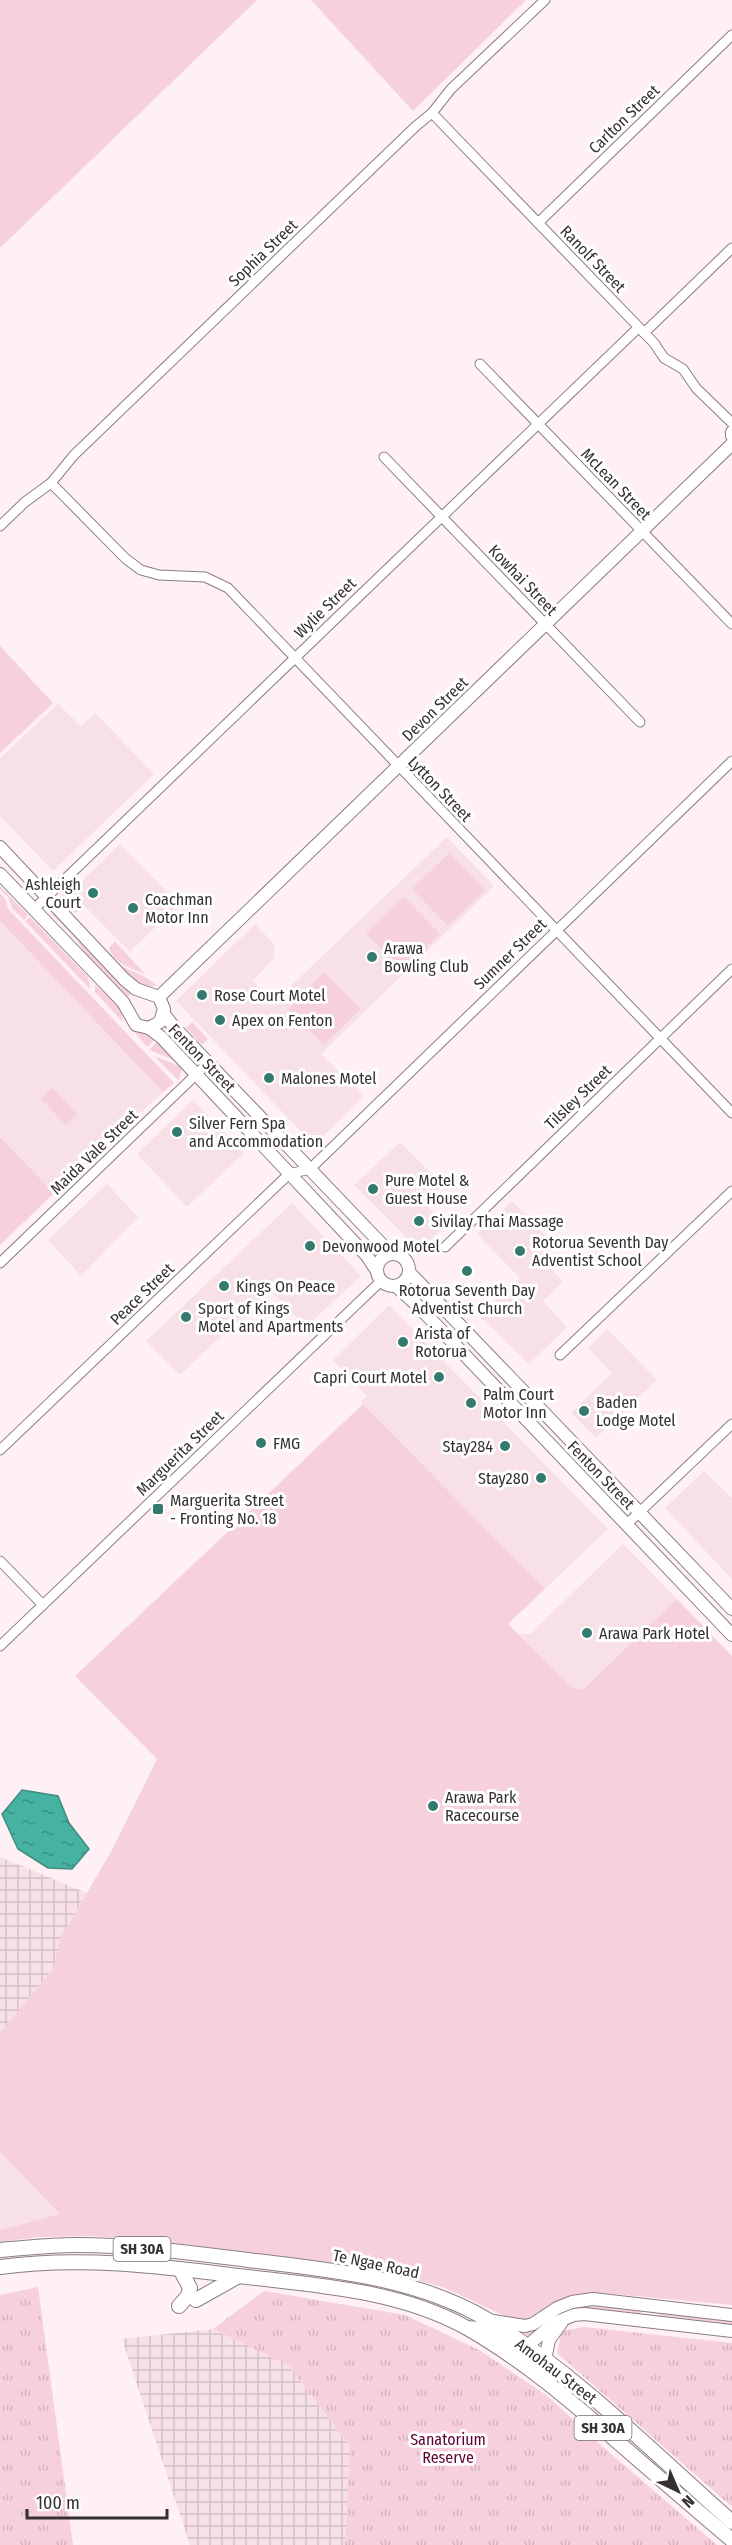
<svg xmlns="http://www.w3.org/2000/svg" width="732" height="2545" viewBox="0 0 732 2545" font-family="'Fira Sans Condensed',sans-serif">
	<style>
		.built { fill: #f7e1e7 }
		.industrial { fill: url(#industrial-grid) }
		.grass { fill: #f7d0dd }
		.park { fill: url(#park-tufts) }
		.water { fill: url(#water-ripples); stroke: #418b80; stroke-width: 1.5 }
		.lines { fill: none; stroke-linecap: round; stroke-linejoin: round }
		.street-casing { stroke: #8a7e81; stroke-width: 11 }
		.secondary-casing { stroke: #8a7e81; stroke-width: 14 }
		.primary-casing { stroke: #8a7e81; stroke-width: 16 }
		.street { stroke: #fff; stroke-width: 9 }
		.secondary { stroke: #fff; stroke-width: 12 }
		.primary { stroke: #fff; stroke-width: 14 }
		.poi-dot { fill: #357a6e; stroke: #fff; stroke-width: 2 }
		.labels { text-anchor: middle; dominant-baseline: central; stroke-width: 6; stroke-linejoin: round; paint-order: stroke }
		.shield { fill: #fff; stroke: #726e70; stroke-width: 1.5 }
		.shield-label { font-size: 15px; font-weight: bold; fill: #353032 }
		.street-label { font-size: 16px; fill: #353032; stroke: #fff }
		.poi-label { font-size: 16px; fill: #353032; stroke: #fff; text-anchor: start }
		.park-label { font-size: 16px; fill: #5f0333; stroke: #fff }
	</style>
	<defs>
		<pattern id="industrial-grid" width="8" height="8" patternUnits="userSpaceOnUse" patternTransform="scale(1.5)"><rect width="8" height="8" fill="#f7e1e7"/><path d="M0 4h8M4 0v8" fill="none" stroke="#d4c1c7"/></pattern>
		<pattern id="park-tufts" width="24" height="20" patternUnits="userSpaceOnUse" patternTransform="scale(1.5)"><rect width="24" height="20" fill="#f7d0dd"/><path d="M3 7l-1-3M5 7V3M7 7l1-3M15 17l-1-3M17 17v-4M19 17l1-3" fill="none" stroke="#d4b3be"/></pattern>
		<pattern id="water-ripples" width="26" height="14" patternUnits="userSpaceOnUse" patternTransform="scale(1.5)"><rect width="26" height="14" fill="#46b2a1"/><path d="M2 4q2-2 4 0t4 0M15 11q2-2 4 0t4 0" fill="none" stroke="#3b9184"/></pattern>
	</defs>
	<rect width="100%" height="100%" fill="#fef0f4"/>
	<g class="built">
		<polygon points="58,704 81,726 95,713 154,774 53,871 0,816 0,758"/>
		<polygon points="447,837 494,886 321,1054 364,1096 314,1145 176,1001 255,924 275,945 274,958 253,981 274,1002"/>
		<polygon points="120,844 179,904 130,952 71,892"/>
		<polygon points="0,921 163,1092 54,1193 0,1137"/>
		<polygon points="193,1100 244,1153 187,1207 137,1154"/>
		<polygon points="400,1142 443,1185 424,1203 446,1225 419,1250 354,1185"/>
		<polygon points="107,1184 138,1217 81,1276 48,1240"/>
		<polygon points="512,1201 554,1245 541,1257 563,1282 543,1301 567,1327 529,1364 480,1316 520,1278 477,1234"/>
		<polygon points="292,1203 361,1276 306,1327 270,1290 180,1375 146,1341"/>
		<polygon points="389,1305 608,1529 545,1589 363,1404 361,1402 367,1396 333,1360"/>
		<polygon points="607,1329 657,1380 596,1438 571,1413 612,1373 588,1348"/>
		<polygon points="704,1471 732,1498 732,1579 665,1508"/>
		<polygon points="623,1544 677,1599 582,1689 573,1688 519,1634 530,1634"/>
		<polygon points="0,2152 32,2185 61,2214 0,2230"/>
	</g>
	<g class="industrial">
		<polygon points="0,1857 87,1893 70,1921 53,1969 0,2033"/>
		<polygon points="213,2329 288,2365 350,2446 345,2545 190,2545 122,2339"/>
	</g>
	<g class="grass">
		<polygon points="0,0 257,0 0,248"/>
		<polygon points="311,0 526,0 413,111"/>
		<polygon points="0,646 53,703 0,753"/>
		<polygon points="449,853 485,890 448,926 412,889"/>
		<polygon points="0,886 28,915 24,920 12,908 8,897 0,889"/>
		<polygon points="63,887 81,908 76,913 62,900"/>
		<polygon points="0,893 5,899 9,910 174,1083 163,1092 0,921"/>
		<polygon points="404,897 440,934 402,971 366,933"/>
		<polygon points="54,911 132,992 127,998 87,957 76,939 52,914"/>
		<polygon points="30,917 88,977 90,989 25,921"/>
		<path d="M115 941 145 974C131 968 114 964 109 948Z"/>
		<path d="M114 962C128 971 145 974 157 986L141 987Z"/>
		<polygon points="324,972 361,1009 324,1045 288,1009"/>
		<path d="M95 985C109 998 121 1001 123 1022L95 992Z"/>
		<polygon points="192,1022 208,1039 202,1045 186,1028"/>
		<polygon points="133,1030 157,1038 147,1047"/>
		<polygon points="159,1040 179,1062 152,1051 150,1049"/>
		<polygon points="154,1056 182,1067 179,1081"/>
		<polygon points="52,1088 77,1114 66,1125 41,1099"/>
		<polygon points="0,1137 54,1193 0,1245"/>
		<polygon points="363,1404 545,1589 508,1624 573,1688 583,1689 677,1599 732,1656 732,2305 592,2292 559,2302 528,2320 511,2319 443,2287 366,2267 151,2240 93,2236 39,2237 0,2242 0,2230 60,2214 0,2152 0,2033 53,1969 61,1937 111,1852 157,1759 75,1676"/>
		<polygon points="589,2303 642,2311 639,2315 587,2309 531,2338 522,2332 527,2331 555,2311"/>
		<polygon points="661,2311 732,2320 732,2326 661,2318 658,2313"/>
	</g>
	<g class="park">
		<polygon points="38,2287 73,2545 0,2545 0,2295"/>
		<polygon points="264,2291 405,2315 479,2350 546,2395 603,2447 717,2545 345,2545 350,2446 288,2365 213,2329"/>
		<polygon points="584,2327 732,2343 732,2507 557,2353 562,2331"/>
	</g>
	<polygon class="water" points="22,1790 58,1796 69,1823 89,1849 72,1869 48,1868 18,1849 2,1814"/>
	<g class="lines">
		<defs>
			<g id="street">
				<polyline points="432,113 654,343 664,358 683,369 696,388 732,423"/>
				<polyline points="538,223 732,35"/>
				<polyline points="644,333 732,248"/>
				<polyline points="480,364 732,624"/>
				<polyline points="384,457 640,722"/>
				<polyline points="51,483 126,559 141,570 159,575 205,577 228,588 732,1113"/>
				<polyline points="0,526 25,502 51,483 74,455 416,126 432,113 451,89 545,0"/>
				<polyline points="34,909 638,328"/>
				<polyline points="445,1247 732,969"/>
				<polyline points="0,1263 208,1063"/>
				<polyline points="560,1355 732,1191"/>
				<polyline points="0,1450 289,1174 310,1169 732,761"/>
				<polyline points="626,1525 732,1424"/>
				<polyline points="0,1561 43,1605"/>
				<polyline points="0,1646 381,1281"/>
			</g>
			<g id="secondary">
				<polyline points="732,432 732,436"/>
				<polyline points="0,847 125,980 136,989 159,997 164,1009 160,1022 149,1028 136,1025 123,1002 0,874"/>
				<polyline points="159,997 732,444"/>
				<polyline points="164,1014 173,1026 391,1254"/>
				<polyline points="149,1028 161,1037 367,1256 377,1271"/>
				<circle cx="393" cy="1270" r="16"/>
				<polyline points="409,1272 732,1609"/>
				<polyline points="396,1286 418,1306 732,1635"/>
				<polyline points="487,2320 525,2326 533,2324 557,2308 572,2302 593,2299 732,2315"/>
				<polyline points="465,2327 483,2328 511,2345 527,2346 554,2323 574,2315 584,2314 732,2331"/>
				<polyline points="545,2360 549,2340 562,2322"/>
			</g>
			<g id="primary">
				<path d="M0 2250C26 2248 51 2245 77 2245 134 2245 192 2253 248 2260 330 2270 416 2277 488 2320 575 2373 656 2455 732 2522"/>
				<path d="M0 2267C80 2256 159 2266 239 2276 315 2285 399 2290 467 2328 523 2360 571 2401 619 2443 656 2475 694 2508 732 2540"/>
				<polyline points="196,2300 237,2277"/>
				<polyline points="179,2306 188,2296 190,2288 180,2269"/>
			</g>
		</defs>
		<use href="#street" class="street-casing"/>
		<use href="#secondary" class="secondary-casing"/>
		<use href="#primary" class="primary-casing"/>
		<use href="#street" class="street"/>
		<use href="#secondary" class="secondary"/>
		<use href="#primary" class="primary"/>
	</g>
	<g class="poi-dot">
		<circle cx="93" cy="893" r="6"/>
		<circle cx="133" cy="908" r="6"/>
		<circle cx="372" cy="957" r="6"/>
		<circle cx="202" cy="995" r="6"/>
		<circle cx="220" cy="1020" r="6"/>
		<circle cx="269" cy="1078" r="6"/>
		<circle cx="177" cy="1132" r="6"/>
		<circle cx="373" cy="1189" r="6"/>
		<circle cx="419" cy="1221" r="6"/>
		<circle cx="310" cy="1246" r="6"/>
		<circle cx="520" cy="1251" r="6"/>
		<circle cx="467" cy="1271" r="6"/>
		<circle cx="224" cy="1286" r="6"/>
		<circle cx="186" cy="1317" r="6"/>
		<circle cx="403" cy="1342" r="6"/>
		<circle cx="439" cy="1377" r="6"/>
		<circle cx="471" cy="1403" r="6"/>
		<circle cx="584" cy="1411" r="6"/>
		<circle cx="261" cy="1443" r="6"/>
		<circle cx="505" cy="1446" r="6"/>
		<circle cx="541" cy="1478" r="6"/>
		<rect x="152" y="1503" width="12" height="12" rx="3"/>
		<circle cx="587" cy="1633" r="6"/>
		<circle cx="433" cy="1806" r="6"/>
	</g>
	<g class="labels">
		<g class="shield">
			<rect x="113.5" y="2237" width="57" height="24" rx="4.5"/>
			<rect x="574.5" y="2416" width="57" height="24" rx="4.5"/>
		</g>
		<g class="shield-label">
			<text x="142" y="2249">SH 30A</text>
			<text x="603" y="2428">SH 30A</text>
		</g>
		<g class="street-label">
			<text transform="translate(624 119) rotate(-44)">Carlton Street</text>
			<text transform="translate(263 253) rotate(-44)">Sophia Street</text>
			<text transform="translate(593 259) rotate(46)">Ranolf Street</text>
			<text transform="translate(616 484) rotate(46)">McLean Street</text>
			<text transform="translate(523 580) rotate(46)">Kowhai Street</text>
			<text transform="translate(325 608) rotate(-44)">Wylie Street</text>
			<text transform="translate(435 709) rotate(-44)">Devon Street</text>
			<text transform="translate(440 789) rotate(46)">Lytton Street</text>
			<text transform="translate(510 954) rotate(-44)">Sumner Street</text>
			<text transform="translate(202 1058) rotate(46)">Fenton Street</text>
			<text transform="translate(578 1097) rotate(-44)">Tilsley Street</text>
			<text transform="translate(94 1152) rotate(-44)">Maida Vale Street</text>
			<text transform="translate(142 1294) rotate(-44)">Peace Street</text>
			<text transform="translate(180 1453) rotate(-44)">Marguerita Street</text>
			<text transform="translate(601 1475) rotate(46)">Fenton Street</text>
			<text transform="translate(376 2264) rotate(12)">Te Ngae Road</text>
			<text transform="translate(556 2371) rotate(37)">Amohau Street</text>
		</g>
		<g class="poi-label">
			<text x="81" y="884" text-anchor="end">Ashleigh<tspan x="81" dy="18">Court</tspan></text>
			<text x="145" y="899">Coachman<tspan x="145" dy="18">Motor Inn</tspan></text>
			<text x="384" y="948">Arawa<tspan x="384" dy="18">Bowling Club</tspan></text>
			<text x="214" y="995">Rose Court Motel</text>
			<text x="232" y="1020">Apex on Fenton</text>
			<text x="281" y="1078">Malones Motel</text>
			<text x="189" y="1123">Silver Fern Spa<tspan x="189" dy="18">and Accommodation</tspan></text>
			<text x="385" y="1180">Pure Motel &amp;<tspan x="385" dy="18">Guest House</tspan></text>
			<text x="431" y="1221">Sivilay Thai Massage</text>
			<text x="532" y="1242">Rotorua Seventh Day<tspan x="532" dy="18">Adventist School</tspan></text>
			<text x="322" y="1246">Devonwood Motel</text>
			<text x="236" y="1286">Kings On Peace</text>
			<text x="467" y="1290" text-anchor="middle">Rotorua Seventh Day<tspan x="467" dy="18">Adventist Church</tspan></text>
			<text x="198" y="1308">Sport of Kings<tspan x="198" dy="18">Motel and Apartments</tspan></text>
			<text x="415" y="1333">Arista of<tspan x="415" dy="18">Rotorua</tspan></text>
			<text x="427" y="1377" text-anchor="end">Capri Court Motel</text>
			<text x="483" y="1394">Palm Court<tspan x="483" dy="18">Motor Inn</tspan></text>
			<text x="596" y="1402">Baden<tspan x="596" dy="18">Lodge Motel</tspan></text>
			<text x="273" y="1443">FMG</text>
			<text x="493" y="1446" text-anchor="end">Stay284</text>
			<text x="529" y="1478" text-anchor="end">Stay280</text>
			<text x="170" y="1500">Marguerita Street<tspan x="170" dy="18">- Fronting No. 18</tspan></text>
			<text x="599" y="1633">Arawa Park Hotel</text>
			<text x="445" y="1797">Arawa Park<tspan x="445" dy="18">Racecourse</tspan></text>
		</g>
		<g class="park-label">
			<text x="448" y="2439">Sanatorium<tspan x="448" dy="18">Reserve</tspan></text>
		</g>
	</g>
	<g transform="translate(678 2491) rotate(136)" stroke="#ffffff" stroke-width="4.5" paint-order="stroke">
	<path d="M0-4.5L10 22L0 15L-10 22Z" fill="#353032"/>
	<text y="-9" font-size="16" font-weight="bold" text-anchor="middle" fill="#353032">N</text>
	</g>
	<path d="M27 2509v9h140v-9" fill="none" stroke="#353032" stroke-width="3"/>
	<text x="36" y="2509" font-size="18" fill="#353032" stroke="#ffffff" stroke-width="4.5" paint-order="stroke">100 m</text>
</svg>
